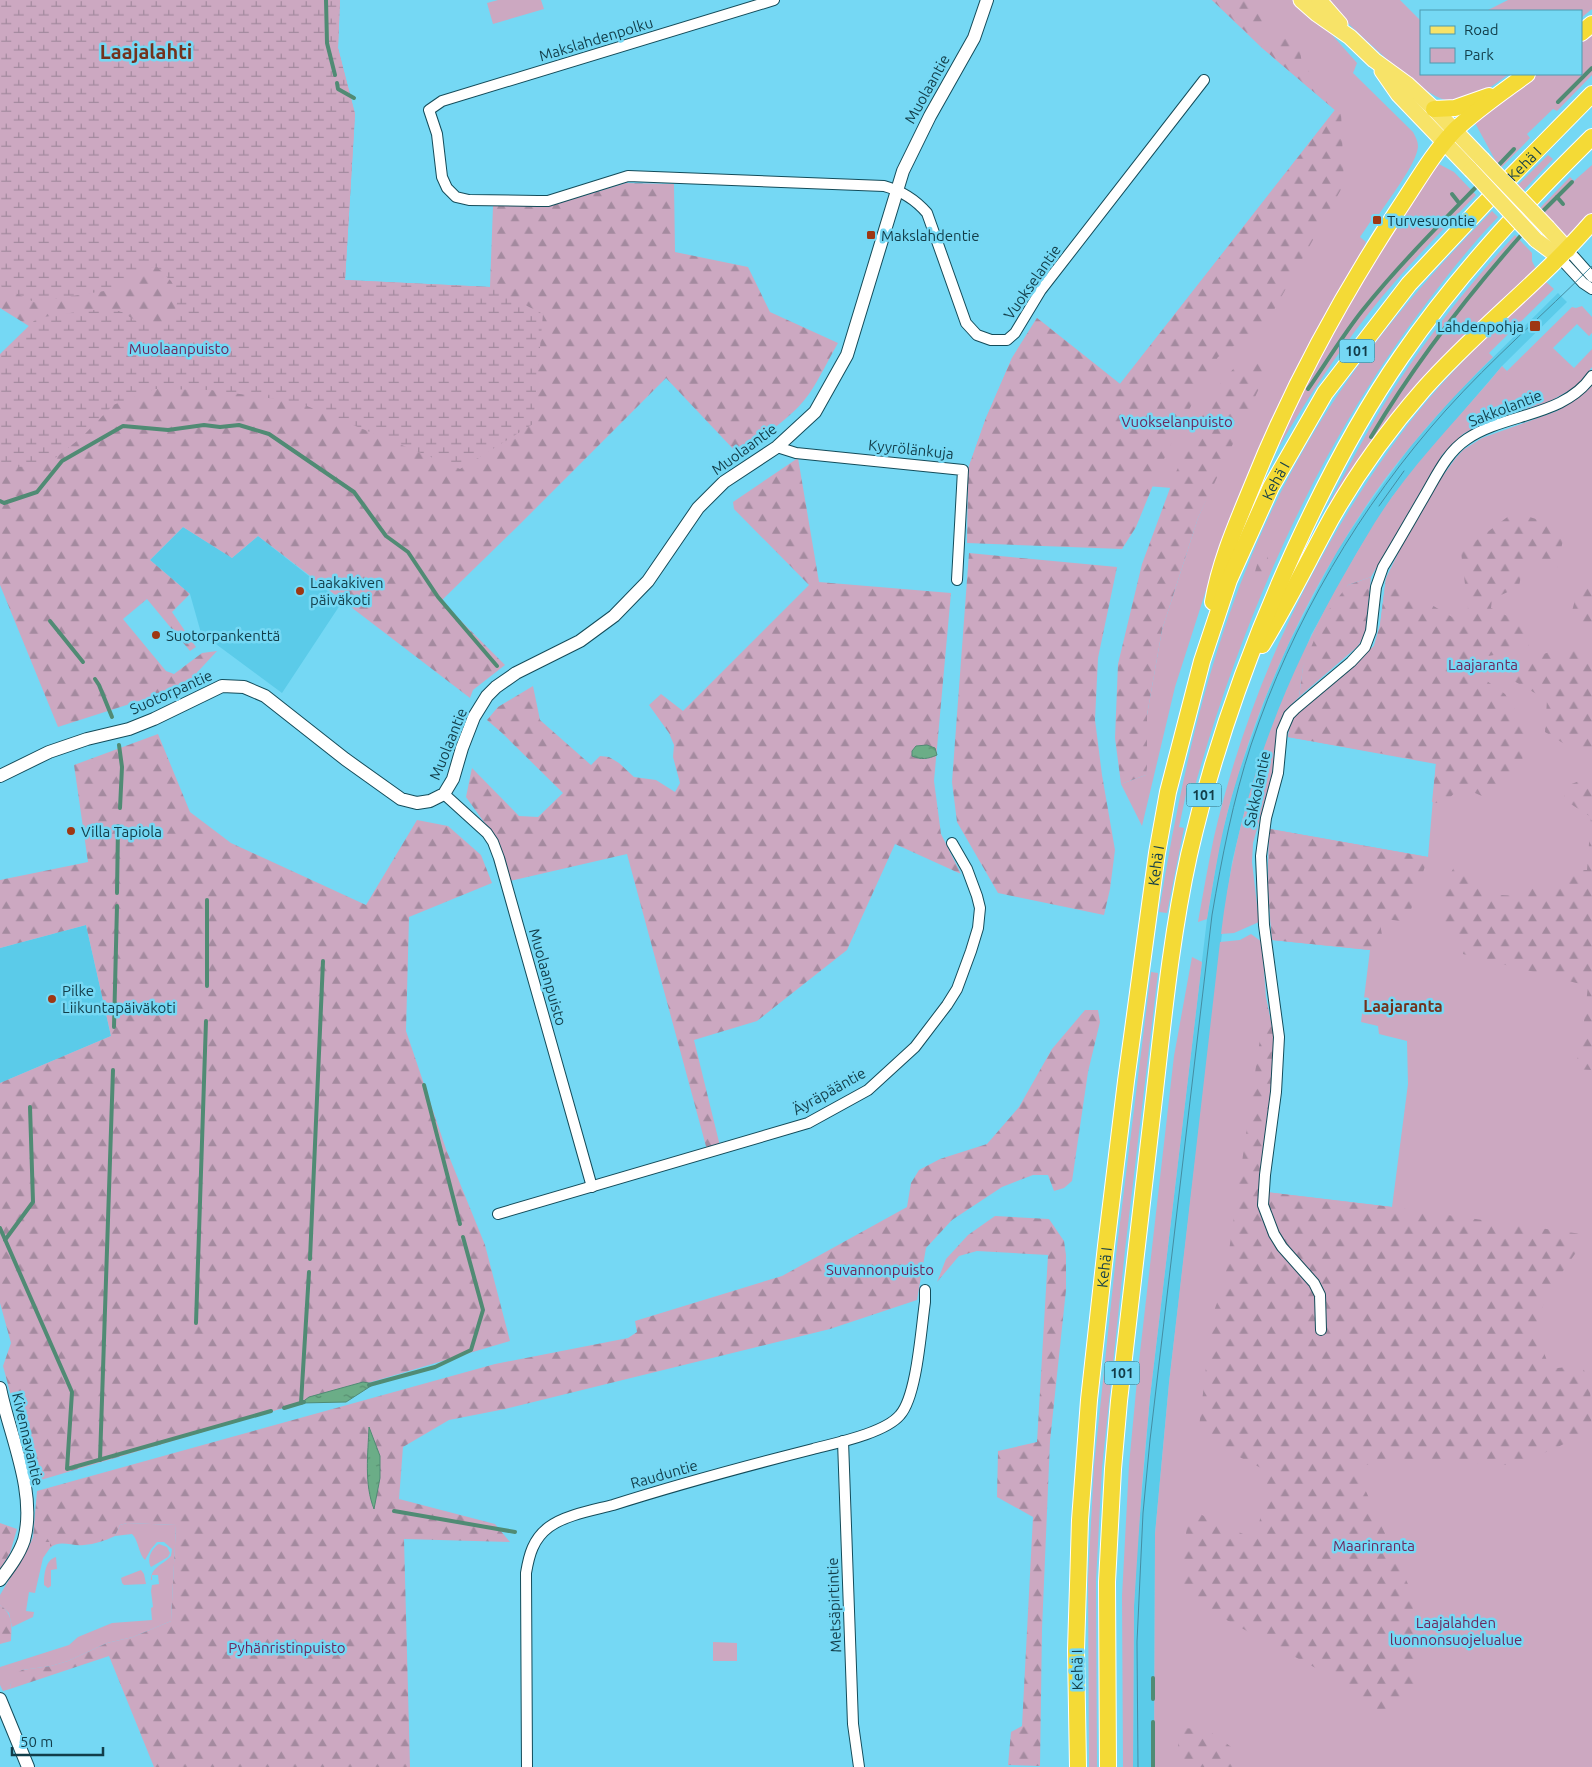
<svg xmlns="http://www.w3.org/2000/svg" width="1592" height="1767" viewBox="0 0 1592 1767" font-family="Ubuntu,sans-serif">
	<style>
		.built { fill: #5bcbe9 }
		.green { fill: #cca8c1 }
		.forest { fill: url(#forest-firs) }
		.wetland { fill: url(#wetland-marsh) }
		.water { fill: url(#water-ripples); stroke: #508b74 }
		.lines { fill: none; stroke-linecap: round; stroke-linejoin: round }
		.stream { stroke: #508b74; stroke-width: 4 }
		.minor-casing { stroke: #144c5a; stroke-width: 12 }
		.tertiary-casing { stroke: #144c5a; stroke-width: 14 }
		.primary-casing { stroke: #fff; stroke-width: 17 }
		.trunk-casing { stroke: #fff; stroke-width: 18 }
		.minor { stroke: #fff; stroke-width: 10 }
		.tertiary { stroke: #fff; stroke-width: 12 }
		.primary { stroke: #f7e368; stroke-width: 15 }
		.trunk { stroke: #f4da36; stroke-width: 16 }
		.tram { stroke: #458da2; stroke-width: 1 }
		.primary-bridge-casing { stroke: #fff; stroke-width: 17; stroke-linecap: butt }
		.primary-bridge { stroke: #f7e368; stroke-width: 15 }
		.poi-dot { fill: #9e3713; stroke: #75d8f4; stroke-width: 2 }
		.labels { text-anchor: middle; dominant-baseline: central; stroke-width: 5; stroke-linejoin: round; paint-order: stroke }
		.shield { fill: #75d8f4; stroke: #306c7c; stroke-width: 1 }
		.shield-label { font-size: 14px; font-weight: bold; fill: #123d49 }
		.street-label { font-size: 15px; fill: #123d49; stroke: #75d8f4 }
		.poi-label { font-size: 15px; fill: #123d49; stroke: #75d8f4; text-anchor: start }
		.park-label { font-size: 15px; fill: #6d285d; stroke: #75d8f4 }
		.neighbourhood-label { font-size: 16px; font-weight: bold; fill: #73311c; stroke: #75d8f4 }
		.district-label { font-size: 20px; font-weight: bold; fill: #73311c; stroke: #75d8f4 }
	</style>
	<defs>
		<pattern id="forest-firs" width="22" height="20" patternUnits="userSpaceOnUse" patternTransform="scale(1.25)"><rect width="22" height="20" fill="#cca8c1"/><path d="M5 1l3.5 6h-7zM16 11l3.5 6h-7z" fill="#a48a9f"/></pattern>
		<pattern id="wetland-marsh" width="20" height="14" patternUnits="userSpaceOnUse" patternTransform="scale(1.25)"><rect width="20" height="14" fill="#cca8c1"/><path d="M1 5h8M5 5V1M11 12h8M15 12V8" fill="none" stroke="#a48a9f"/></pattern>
		<pattern id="water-ripples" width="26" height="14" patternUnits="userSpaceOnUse" patternTransform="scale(1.25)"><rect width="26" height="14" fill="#6bad87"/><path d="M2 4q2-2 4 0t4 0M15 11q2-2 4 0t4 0" fill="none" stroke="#578e70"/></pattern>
	</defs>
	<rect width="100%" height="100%" fill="#75d8f4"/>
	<g class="built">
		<polygon points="1558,293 1567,302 1502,366 1428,453 1392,497 1358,551 1311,635 1244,813 1232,862 1224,916 1169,1383 1160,1480 1155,1534 1154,1767 1133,1767 1134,1606 1137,1548 1150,1397 1207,919 1220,841 1236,780 1267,694 1288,645 1337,551 1365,509 1410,447 1454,396"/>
		<polygon points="183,527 232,558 258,536 342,602 282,693 201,633 190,594 150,560"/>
		<polygon points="86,925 111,1036 0,1083 0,948"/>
	</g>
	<g class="green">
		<polygon points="498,0 541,0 544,9 493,24 487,3"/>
		<path d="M1212 0H1296L1326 28 1357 63 1353 73 1413 132C1416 138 1418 141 1418 147 1416 165 1388 200 1378 216L1375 215 1360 237 1366 242 1356 266 1290 381 1250 469 1216 559 1175 687 1142 826 1121 784 1146 775 1147 715 1162 630 1198 518 1210 491 968 472V469L986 418 1012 358 1037 318 1120 384 1335 110 1261 47Z"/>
		<path d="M1324 0H1400L1421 21V74H1509C1491 87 1471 103 1447 100 1423 98 1345 20 1324 0Z"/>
		<polygon points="1508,0 1592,0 1592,9 1581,18 1581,11 1486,11"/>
		<polygon points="1592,31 1592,75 1557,111 1553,109 1527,134 1530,138 1500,169 1474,121 1535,74 1581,74 1581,39"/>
		<polygon points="1548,155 1553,159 1522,192 1517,186"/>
		<path d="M1437 163 1454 172 1476 195C1440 233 1402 271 1369 313 1336 355 1307 399 1280 445L1276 446 1295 399 1385 242 1408 210Z"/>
		<polygon points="1592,165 1592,213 1574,234 1568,237 1563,236 1539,209 1570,177 1574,181"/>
		<path d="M1492 211 1498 217C1473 243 1450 272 1428 301 1318 444 1241 620 1193 793L1186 794 1179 827 1184 828 1167 913 1159 912C1185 750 1223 587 1307 444 1357 358 1422 282 1492 211Z"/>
		<path d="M1515 235 1532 253V261L1537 271 1332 507 1328 505C1353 458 1377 412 1407 369 1440 321 1476 277 1515 235Z"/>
		<path d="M1545 281 1554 289 1489 353 1493 357C1454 395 1418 435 1385 479 1320 568 1269 673 1237 779 1222 825 1215 872 1207 919L1198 922C1203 894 1208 865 1214 837 1249 687 1316 545 1409 423 1449 371 1498 326 1545 281Z"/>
		<path d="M1582 306 1592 317V333L1589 336 1577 324 1553 348 1574 368 1592 349V367L1577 386 1547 403 1489 419 1463 434 1442 455 1371 577 1348 585 1303 667 1299 697 1285 711 1280 722 1271 780 1253 843 1252 862 1259 922 1234 933 1221 934C1237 801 1281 683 1348 568 1362 544 1376 519 1392 497 1425 451 1466 410 1502 366L1507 371 1572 307 1576 308Z"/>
		<path d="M1592 385V1767H1154L1155 1534 1169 1383 1220 942 1240 940 1251 934 1262 942 1266 998 1274 1037 1269 1115 1258 1191 1392 1207 1408 1084 1407 1041 1379 1034 1378 1026 1361 1022 1370 950 1272 940C1269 902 1266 866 1270 829L1428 857 1436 764 1288 737 1291 719 1374 646 1380 625 1386 578 1404 541 1439 481 1455 459 1463 450 1482 438 1557 411 1581 395Z"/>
		<polygon points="1192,957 1202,962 1150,1397 1142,1485 1134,1606 1133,1767 1123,1767 1122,1596 1129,1465 1138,1370 1174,1056"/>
		<polygon points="1151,972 1158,973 1125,1250 1102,1468 1096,1581 1097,1767 1089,1767 1088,1579 1094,1466 1117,1247"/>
		<path d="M127 1523 176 1525 171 1621 133 1637 107 1643 68 1661 51 1666 22 1670 11 1683 10 1689 3 1691 0 1685V1667L69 1645 78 1637 112 1623 152 1620 151 1608 153 1607 151 1591 152 1585 159 1584 158 1575H152V1580H151C151 1567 163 1565 171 1556L172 1549 164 1542H157L151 1549 145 1560C138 1553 139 1541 132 1534L115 1536 120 1525Z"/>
		<polygon points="31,1542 50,1542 50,1548 43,1558 35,1593 29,1592 26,1611 34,1612 33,1617 12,1627 9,1613 0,1605 0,1595"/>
		<path d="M159 1544 167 1547 170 1553 168 1557 151 1567C146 1559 152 1548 159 1544Z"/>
		<path d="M56 1557 57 1569 51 1570V1586L48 1588 44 1585C44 1575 45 1560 56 1557Z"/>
		<polygon points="141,1570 144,1574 146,1584 124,1585 122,1583 121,1578 123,1577"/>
		<polygon points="713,1642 737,1643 737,1661 713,1661"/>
	</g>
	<g class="forest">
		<path d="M0 0H340L338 48 355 114 345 280 490 287 493 206H550L626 183 674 184 675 252 748 267 770 312 838 343C828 360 820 378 809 394 791 419 763 436 737 453L666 378 517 527 441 601 505 665 473 690 470 698 258 536 232 558 183 527 150 560 190 594 172 612 196 647 190 651 147 599 123 619 166 671 174 674 202 653 217 651 192 678 164 693 58 727 0 585V363L32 328 0 308Z"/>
		<polygon points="1212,0 1250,0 1268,18 1247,33"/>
		<polygon points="1286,25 1299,44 1302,64 1335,100 1341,112 1344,184 1269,319 1250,335 1218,357 1203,379 1196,397 1175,435 1160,468 1136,527 1122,549 967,543 968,469 986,418 1012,358 1037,318 1120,384 1335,110 1261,47"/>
		<polygon points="1264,356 1271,363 1198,518 1162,630 1147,715 1147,767 1146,775 1121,784 1115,738 1118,664 1142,564 1176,472 1210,400 1223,380 1237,365"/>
		<polygon points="798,458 819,582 951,593 934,781 941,834 961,874 895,844 847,950 757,1021 694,1040 720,1146 707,1150 627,854 510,881 494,836 466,797 472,768 519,816 538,817 563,793 502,733 487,720 498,707 533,686 540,720 591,765 600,756 609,757 619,763 634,777 656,780 675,792 680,783 673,757 674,745 669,733 649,705 661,694 683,711 809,585 734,509 733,502"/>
		<polygon points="1514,512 1552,524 1563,540 1557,568 1546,570 1525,551 1519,587 1492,599 1491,608 1534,629 1527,649 1477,658 1473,671 1505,694 1525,726 1522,767 1489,799 1461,787 1443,804 1432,802 1436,763 1288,737 1291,719 1374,646 1380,625 1386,578 1464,624 1468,608 1461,552"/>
		<polygon points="1261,550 1267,551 1269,565 1259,584 1253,579"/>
		<polygon points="969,553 1117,567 1098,658 1095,720 1102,775 1115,850 1110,889 1104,915 998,893 957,822 952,782"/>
		<polygon points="1371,577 1365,636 1357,647 1299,697 1303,667 1324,616 1348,585"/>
		<polygon points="1581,579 1592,581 1592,629 1570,618"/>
		<polygon points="1560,648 1592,650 1592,761 1545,732 1547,700 1514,681 1519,663"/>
		<polygon points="158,734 190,812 231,843 366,905 417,820 448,826 481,855 492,883 409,917 406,1031 446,1149 485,1245 510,1341 34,1482 3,1366 11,1343 0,1303 0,1083 111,1036 86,925 0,948 0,880 88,862 74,765"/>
		<polygon points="1592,776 1592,1070 1574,1069 1581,1047 1588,986 1463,954 1465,938 1440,931 1443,887 1457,862 1475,878 1483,894 1519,896 1533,887 1568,886 1571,870 1587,870 1591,817 1563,799 1569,785"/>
		<polygon points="1270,829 1428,857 1407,922 1379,918 1384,946 1370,950 1272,940 1268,890"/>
		<path d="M1266 998 1274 1037 1269 1115 1258 1191 1392 1207 1588 1235 1550 1290 1537 1319 1542 1348 1548 1363 1553 1368C1561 1369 1574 1364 1581 1367 1592 1374 1592 1416 1591 1430L1552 1450 1508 1465 1406 1461 1363 1465 1359 1476 1412 1593 1418 1687 1385 1712H1371L1325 1673 1182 1596 1183 1559 1189 1509 1256 1540 1269 1472 1198 1436 1212 1316 1224 1285Z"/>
		<path d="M1085 1010H1098L1100 1022 1088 1072 1072 1181 1064 1188 1054 1191 1048 1175H1033L1002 1187 952 1220 926 1248 917 1300 830 1329 505 1409 449 1420 403 1447 399 1499 495 1524 510 1542 404 1539 410 1767H154L109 1656 10 1689 11 1683 15 1674 22 1670 51 1666 68 1661 107 1643 133 1637 171 1621 176 1525 127 1523 120 1525 115 1536C104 1541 95 1544 84 1545 72 1547 60 1539 50 1548V1542H31L33 1537 37 1491 495 1364 628 1338 637 1332 635 1321 782 1276 907 1207 911 1183 919 1170 940 1159 987 1144 1019 1107 1052 1049Z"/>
		<polygon points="995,1216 1049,1219 1064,1241 1066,1255 1066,1290 1050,1441 1042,1629 1040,1766 1008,1765 1011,1732 1022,1726 1033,1517 997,1497 998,1451 1037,1442 1048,1255 977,1251 959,1256 937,1282 946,1259 968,1235"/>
		<polygon points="0,1523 17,1529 10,1553 0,1570"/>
		<path d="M0 1605C13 1614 12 1626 11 1641L0 1644Z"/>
		<polygon points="1179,1728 1206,1729 1237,1751 1239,1767 1178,1767 1178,1746"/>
	</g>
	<polygon class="wetland" points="0,0 340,0 338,48 355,114 345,280 490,287 543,314 533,424 460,469 297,402 211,390 155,389 113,405 82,437 55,458 39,465 18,467 0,462 0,354 37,318 90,310 120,311 140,323 160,325 174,315 179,295 171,281 157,267 144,268 117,289 34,302 0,286"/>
	<g class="water">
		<path d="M927 745 935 748 937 755C928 759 921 760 912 756V751L916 746Z"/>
		<polygon points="363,1382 374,1384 346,1402 301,1403 309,1397"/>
		<path d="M369 1427 380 1456V1478L374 1509C364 1484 368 1454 369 1427Z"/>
	</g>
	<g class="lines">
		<g class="stream">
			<polyline points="326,0 327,43 335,75"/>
			<polyline points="337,83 338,89 354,98"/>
			<polyline points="1558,102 1592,68"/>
			<polyline points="1495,169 1514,149"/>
			<polyline points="1452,194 1459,203"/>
			<polyline points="1557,197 1563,204"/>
			<polyline points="1540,214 1572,182"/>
			<path d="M1308 389C1326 363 1343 335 1362 311 1398 266 1439 225 1479 184"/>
			<path d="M1371 437C1415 363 1467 296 1524 232"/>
			<polyline points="0,501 4,503 37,492 62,461 123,426 168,430 204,425 220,427 239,425 269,434 354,492 386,536 408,552 438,597 497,666"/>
			<polyline points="50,621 83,662"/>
			<polyline points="95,679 99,685 112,717"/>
			<polyline points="119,745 122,767 120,808"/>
			<polyline points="117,893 118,826"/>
			<polyline points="207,900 207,986"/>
			<polyline points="114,1027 117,906"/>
			<polyline points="424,1085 460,1224"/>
			<polyline points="0,1228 72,1392 67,1469 271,1411"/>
			<polyline points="5,1240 33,1202 30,1107"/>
			<polyline points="310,1259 323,961"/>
			<polyline points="196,1323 206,1021"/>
			<polyline points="369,1385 435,1367 471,1350 483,1310 463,1237"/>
			<polyline points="301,1403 309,1272"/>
			<polyline points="284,1408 304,1402"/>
			<polyline points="100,1460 113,1070"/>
			<polyline points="394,1511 515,1532"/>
			<polyline points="1153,1699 1153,1678"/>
			<polyline points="1153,1722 1153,1767"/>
		</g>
		<defs>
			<g id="minor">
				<path d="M774 0 442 101 429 110 437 134 442 177 447 188 456 197 469 200 538 201H548L628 176 884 186C902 191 915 199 927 213L966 323 977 335 991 340H1007L1015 333 1041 290 1204 80"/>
				<polyline points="1568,250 1592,277"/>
				<polyline points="1559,257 1583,283 1592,289"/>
				<polyline points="777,447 796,453 963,470 957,580"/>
				<polyline points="444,794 487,833 493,842 499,858 592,1187"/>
				<polyline points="498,1214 808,1123 868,1090 915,1047 947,1005 957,989 971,951 978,928 980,908 977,896 967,869 952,843"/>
				<path d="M1321 1330 1320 1295 1314 1283 1282 1247 1274 1234 1263 1205 1265 1175 1276 1092 1279 1037 1264 925 1261 856 1266 818 1278 773 1282 731 1289 715 1295 709 1351 662 1365 647 1371 631 1376 587 1383 567C1397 544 1410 521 1424 497 1436 477 1446 453 1467 439 1505 413 1564 417 1592 376"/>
				<polyline points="843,1441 853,1724 859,1767"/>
				<path d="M527 1767 526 1573C529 1555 533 1539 549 1527 565 1515 594 1510 613 1505 679 1484 746 1466 813 1449 836 1443 885 1433 900 1415 917 1396 921 1329 925 1302V1290"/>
			</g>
			<g id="tertiary">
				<polyline points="0,776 49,752 87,739 129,729 154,719 222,686 244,687 265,696 345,759 401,799 417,803 430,801 444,794 453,779 462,748 474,717 487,696 496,687 516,673 580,641 614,616 648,581 698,508 724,482 777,447 815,412 847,355 903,171 930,116 974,38 987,0"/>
				<path d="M0 1388C9 1434 37 1492 24 1540 19 1555 9 1568 0 1580"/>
				<polyline points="0,1699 28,1767"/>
			</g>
			<g id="primary">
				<polyline points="1301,0 1317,14 1350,37 1374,60 1407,84 1434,109 1482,159"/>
				<polyline points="1319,0 1340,24"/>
				<polyline points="1382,71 1398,94 1471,170"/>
				<polyline points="1548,228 1568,250"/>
				<polyline points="1536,240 1559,257"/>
			</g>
			<g id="trunk">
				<polyline points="1581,33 1592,24"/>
				<polyline points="1434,109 1455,108 1489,96"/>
				<path d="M1213 602C1220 561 1237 523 1253 484 1291 389 1340 299 1396 213 1415 185 1432 154 1455 130 1476 110 1504 91 1527 74"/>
				<path d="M1262 645C1287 604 1308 561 1331 519 1357 473 1389 429 1423 390 1476 330 1540 282 1592 222"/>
				<path id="s1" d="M1078 1767 1076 1650 1080 1520 1089 1400 1106 1246 1126 1081 1157 853 1168 792 1202 661 1229 580 1271 487 1325 393 1409 284 1483 205 1592 94"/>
				<path d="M1108 1767 1107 1582 1113 1469 1119 1401C1131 1297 1143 1193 1155 1090 1164 1011 1172 932 1189 855 1213 751 1249 650 1293 553 1324 485 1358 419 1401 357 1456 277 1523 205 1592 137"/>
			</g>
		</defs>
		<use href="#minor" class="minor-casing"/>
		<use href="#tertiary" class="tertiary-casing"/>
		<use href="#primary" class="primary-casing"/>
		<use href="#trunk" class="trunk-casing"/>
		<use href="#minor" class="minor"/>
		<use href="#tertiary" class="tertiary"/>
		<use href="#primary" class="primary"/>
		<use href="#trunk" class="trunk"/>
		<g class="tram">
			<polyline points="1379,506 1404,471"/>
			<path d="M1138 1767 1137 1642 1143 1513 1150 1440 1212 915C1222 857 1233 800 1251 745 1292 622 1360 506 1446 410 1492 359 1544 314 1592 266"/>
		</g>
		<defs>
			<g id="primary-bridge">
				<polyline points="1482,159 1548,228"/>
				<polyline points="1471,170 1536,240"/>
			</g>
		</defs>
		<use href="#primary-bridge" class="primary-bridge-casing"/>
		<use href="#primary-bridge" class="primary-bridge"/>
	</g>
	<g class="poi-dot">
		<rect x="1372" y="215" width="10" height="10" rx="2.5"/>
		<rect x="866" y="230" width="10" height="10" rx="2.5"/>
		<rect x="1529" y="320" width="12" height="12" rx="2.5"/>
		<circle cx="300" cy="591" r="5"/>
		<circle cx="156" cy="635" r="5"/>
		<circle cx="71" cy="831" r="5"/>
		<circle cx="52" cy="999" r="5"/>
	</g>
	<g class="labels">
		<g class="shield">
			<rect x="1339.5" y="339.5" width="35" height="23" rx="4"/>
			<rect x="1186.5" y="783.5" width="35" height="23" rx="4"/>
			<rect x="1104.5" y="1361.5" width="35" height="23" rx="4"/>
		</g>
		<g class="shield-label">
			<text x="1357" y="351">101</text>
			<text x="1204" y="795">101</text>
			<text x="1122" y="1373">101</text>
		</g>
		<g class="street-label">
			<text transform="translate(596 39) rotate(-17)">Makslahdenpolku</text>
			<text transform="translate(927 89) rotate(-61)">Muolaantie</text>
			<text stroke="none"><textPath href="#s1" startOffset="1716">Kehä I</textPath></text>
			<text transform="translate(1032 282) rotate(-55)">Vuokselantie</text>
			<text transform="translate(1505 408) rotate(-21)">Sakkolantie</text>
			<text transform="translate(744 449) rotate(-36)">Muolaantie</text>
			<text transform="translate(911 449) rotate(6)">Kyyrölänkuja</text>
			<text stroke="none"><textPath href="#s1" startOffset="1311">Kehä I</textPath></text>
			<text transform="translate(171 692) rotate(-24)">Suotorpantie</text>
			<text transform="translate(448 744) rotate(-68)">Muolaantie</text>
			<text transform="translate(1257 789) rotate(-78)">Sakkolantie</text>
			<text stroke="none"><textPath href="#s1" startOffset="906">Kehä I</textPath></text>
			<text transform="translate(548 977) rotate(74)">Muolaanpuisto</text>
			<text transform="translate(829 1091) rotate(-29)">Äyräpääntie</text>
			<text stroke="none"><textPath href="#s1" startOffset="501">Kehä I</textPath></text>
			<text transform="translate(28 1439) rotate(77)">Kivennavantie</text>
			<text transform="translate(664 1474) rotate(-16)">Rauduntie</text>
			<text transform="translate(834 1605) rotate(-92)">Metsäpirtintie</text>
			<text transform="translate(1077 1670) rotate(-91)">Kehä I</text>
		</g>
		<g class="poi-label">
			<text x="1387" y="220">Turvesuontie</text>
			<text x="881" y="235">Makslahdentie</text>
			<text x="1524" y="326" text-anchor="end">Lahdenpohja</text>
			<text x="310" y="582">Laakakiven<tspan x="310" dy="17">päiväkoti</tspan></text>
			<text x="166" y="635">Suotorpankenttä</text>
			<text x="81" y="831">Villa Tapiola</text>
			<text x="62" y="990">Pilke<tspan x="62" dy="17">Liikuntapäiväkoti</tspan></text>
		</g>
		<g class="park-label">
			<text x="179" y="348">Muolaanpuisto</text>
			<text x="1177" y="421">Vuokselanpuisto</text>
			<text x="1483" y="664">Laajaranta</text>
			<text x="880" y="1269">Suvannonpuisto</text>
			<text x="1374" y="1545">Maarinranta</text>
			<text x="1456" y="1622">Laajalahden<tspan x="1456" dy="17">luonnonsuojelualue</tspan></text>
			<text x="287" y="1647">Pyhänristinpuisto</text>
		</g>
		<g class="neighbourhood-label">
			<text x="1403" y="1006">Laajaranta</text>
		</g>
		<g class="district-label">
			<text x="146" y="51">Laajalahti</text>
		</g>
	</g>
	<rect x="1420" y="10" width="162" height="65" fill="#75d8f4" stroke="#4d9ab0"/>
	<rect x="1430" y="26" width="25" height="8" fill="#f7e368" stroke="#4d9ab0"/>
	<text x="1464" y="35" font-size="15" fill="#123d49">Road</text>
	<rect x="1430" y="48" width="25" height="15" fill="#cca8c1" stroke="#4d9ab0"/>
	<text x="1464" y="60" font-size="15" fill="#123d49">Park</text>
	<path d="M12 1747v8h91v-8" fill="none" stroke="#123d49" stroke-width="2.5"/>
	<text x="20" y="1747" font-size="15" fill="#123d49" stroke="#75d8f4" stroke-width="4" paint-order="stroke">50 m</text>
</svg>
